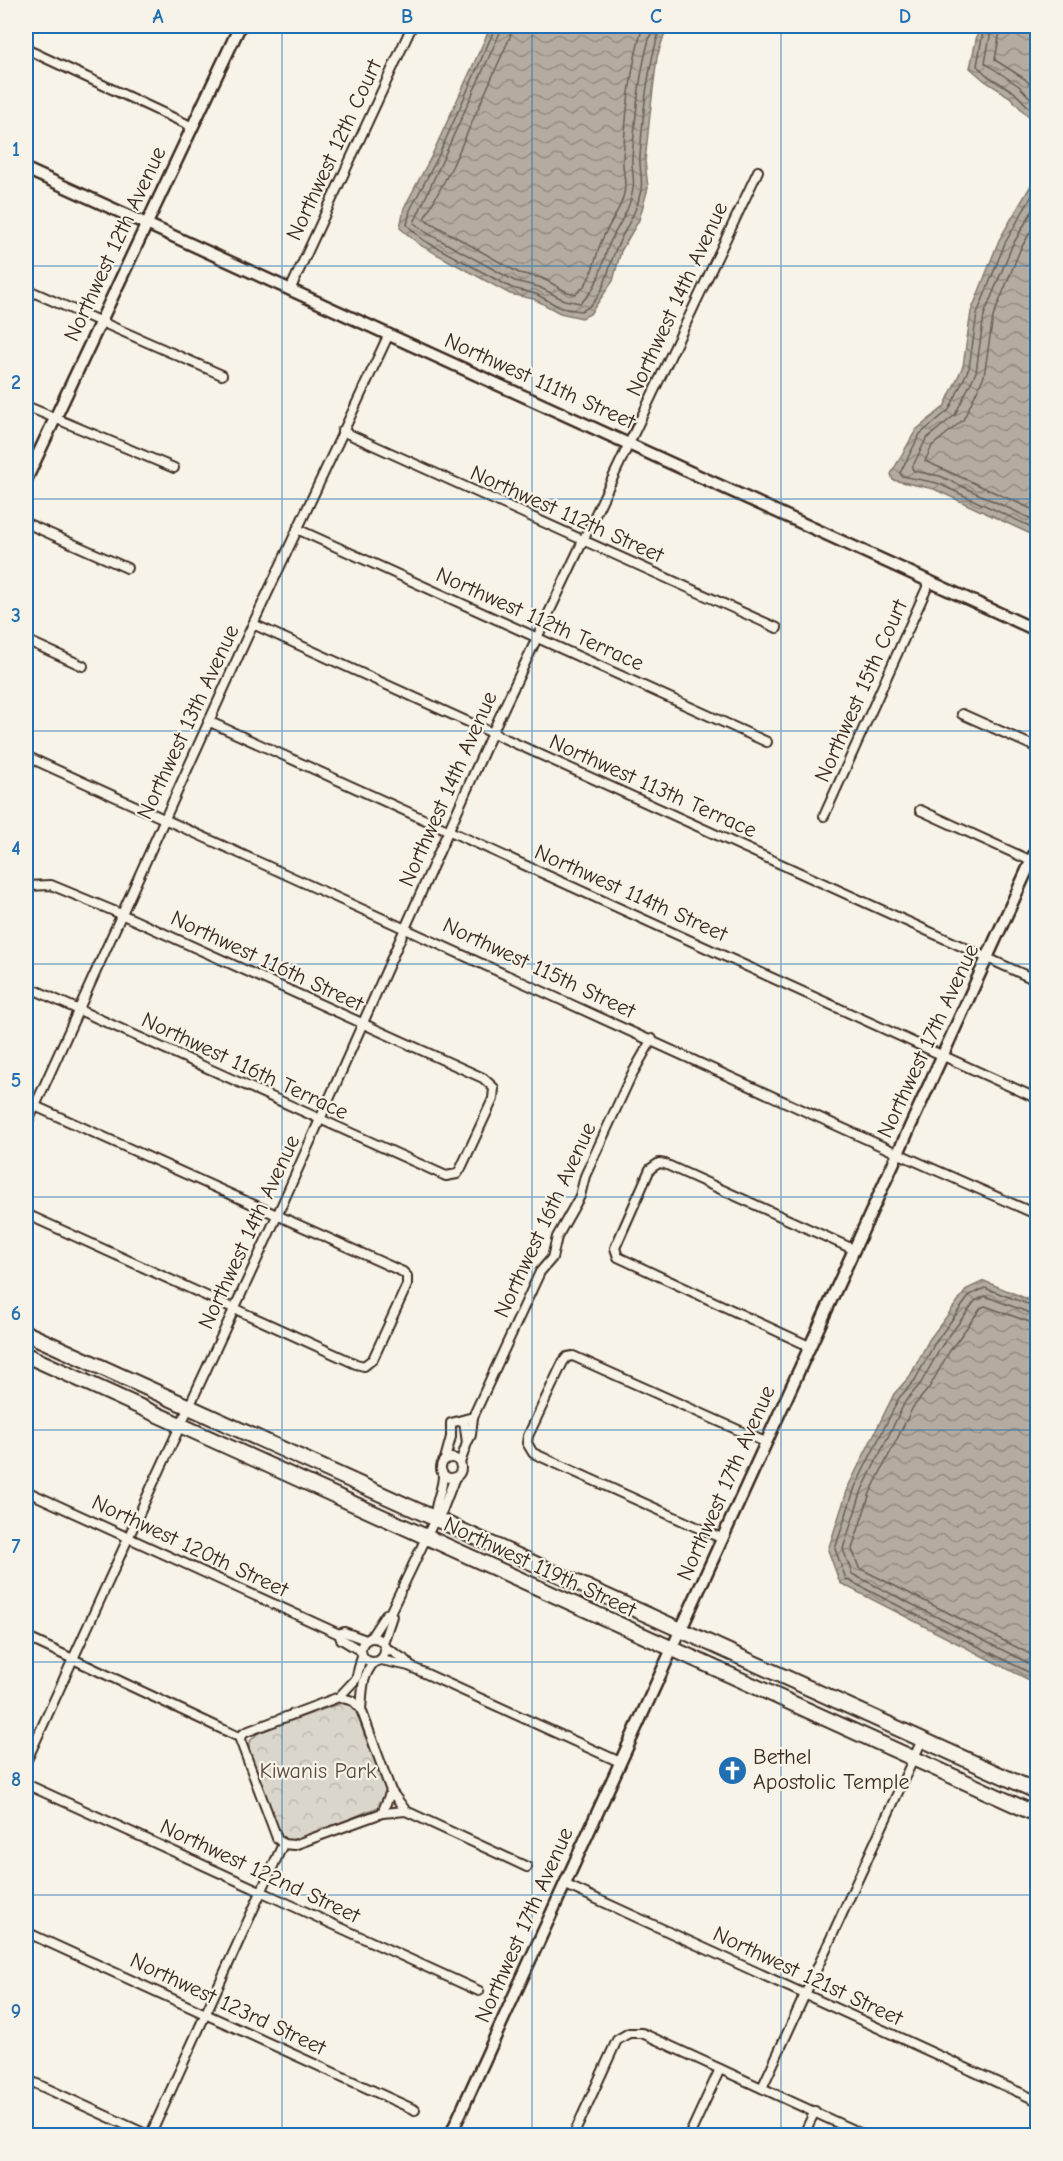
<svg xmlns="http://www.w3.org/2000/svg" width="1063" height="2161" viewBox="0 0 1063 2161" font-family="'Comic Neue',sans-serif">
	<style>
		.park { fill: url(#park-crowns); stroke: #8b8074; stroke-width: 1.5 }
		.water { fill: url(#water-waves); stroke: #84786c; stroke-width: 1.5 }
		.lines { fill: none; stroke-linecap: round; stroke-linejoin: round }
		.shore { stroke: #6b5e52; stroke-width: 1.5 }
		.street-casing { stroke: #3b2a1e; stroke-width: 12 }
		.secondary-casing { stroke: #3b2a1e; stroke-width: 15 }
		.highway-casing { stroke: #3b2a1e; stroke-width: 18 }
		.street { stroke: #f7f3e8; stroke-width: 8 }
		.secondary { stroke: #f7f3e8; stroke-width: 10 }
		.highway { stroke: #f7f3e8; stroke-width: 14 }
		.grid { fill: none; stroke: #1f6fb2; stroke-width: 1.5; stroke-opacity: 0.55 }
		.labels { text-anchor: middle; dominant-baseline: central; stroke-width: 4.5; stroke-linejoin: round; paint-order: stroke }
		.street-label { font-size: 22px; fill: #3b2a1e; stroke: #f7f3e8 }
		.poi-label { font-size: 22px; fill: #3b2a1e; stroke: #f7f3e8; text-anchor: start }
		.park-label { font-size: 22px; fill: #5b4c41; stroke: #f7f3e8 }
		.neatline { fill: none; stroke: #1f6fb2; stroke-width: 2 }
		.grid-label { font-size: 20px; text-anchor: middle; font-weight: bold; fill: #1f6fb2 }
	</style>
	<defs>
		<pattern id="park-crowns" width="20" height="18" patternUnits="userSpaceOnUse" patternTransform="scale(1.5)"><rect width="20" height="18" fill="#dbd6cb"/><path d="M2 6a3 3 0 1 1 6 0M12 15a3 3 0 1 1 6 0" fill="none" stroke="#bdb8ae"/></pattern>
		<pattern id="water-waves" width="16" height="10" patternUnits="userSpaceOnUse" patternTransform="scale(1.5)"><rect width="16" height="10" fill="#b4aca0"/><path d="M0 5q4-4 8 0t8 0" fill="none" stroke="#948c82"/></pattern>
	</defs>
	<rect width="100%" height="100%" fill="#f7f3e8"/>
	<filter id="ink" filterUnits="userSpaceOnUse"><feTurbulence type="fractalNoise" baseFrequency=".0167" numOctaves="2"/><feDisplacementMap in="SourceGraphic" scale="12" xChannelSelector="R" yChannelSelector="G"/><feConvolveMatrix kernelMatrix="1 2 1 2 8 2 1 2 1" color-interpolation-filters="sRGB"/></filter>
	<g filter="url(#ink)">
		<polygon class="park" points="344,1702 351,1705 356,1712 386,1790 383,1805 299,1840 285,1841 281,1836 249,1752 249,1742 259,1732"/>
		<g class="water">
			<polygon points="491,26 667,26 657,57 650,114 645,161 648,188 639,220 621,251 613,281 590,314 582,318 560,313 534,299 510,294 420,245 400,228 404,208 431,157"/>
			<polygon points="979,26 1037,26 1037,126 1010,97 985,81 970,68"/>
			<polygon points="1037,175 1037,537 934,489 893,480 891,474 916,430 944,407 963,366 971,312 999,240"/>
			<polygon points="984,1281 1037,1303 1037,1684 840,1583 828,1550 849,1485 894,1394 910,1376 929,1340 967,1289"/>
		</g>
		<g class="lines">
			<g class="shore">
				<path d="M496 26 437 159 410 210 407 225 423 240 512 288 536 294 561 308 581 311C605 302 607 269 616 249 625 228 637 213 641 190 643 179 639 168 640 157 643 113 647 68 661 26"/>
				<path d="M503 26 414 223 427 233 515 281 539 287 564 300 580 303C598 290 601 267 608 247 616 227 630 212 633 189 635 179 631 167 632 157 636 113 639 68 653 26"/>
				<path d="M512 26 510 37 452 167 424 219 519 273 542 278 567 292 576 294C592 282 594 262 600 245 607 224 624 208 625 186 625 176 622 167 623 158 626 114 630 68 643 26"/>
				<polyline points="984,26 977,66 988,76 1014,92 1038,117"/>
				<polyline points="992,26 985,63 1019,86 1038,106"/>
				<polyline points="1001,26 995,60 1025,79 1038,93"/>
				<polyline points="1038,185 1005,243 977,314 969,368 949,410 920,434 900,473 902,476 937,483 1038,530"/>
				<polyline points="1038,201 1012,246 984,315 976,372 955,415 926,439 912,468 914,471 940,476 1038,522"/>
				<polyline points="1038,219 1020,250 993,317 984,376 963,420 932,446 925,461 1038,512"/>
				<polyline points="1038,1308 985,1288 970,1295 935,1343 915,1380 899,1398 855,1487 835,1549 846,1579 1038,1677"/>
				<polyline points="1038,1316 985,1296 975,1301 941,1347 921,1383 905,1402 862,1490 843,1549 852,1574 1038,1668"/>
				<polyline points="1038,1325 985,1306 981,1308 949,1352 929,1388 913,1407 870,1493 852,1549 859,1568 1038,1658"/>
			</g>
			<defs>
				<g id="street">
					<polyline points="26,49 193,127"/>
					<polyline points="26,289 222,375"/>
					<polyline points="290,290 412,26"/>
					<polyline points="26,406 174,468"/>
					<polyline points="342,431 777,628"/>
					<polyline points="26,523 127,568"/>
					<polyline points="297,529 767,742"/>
					<polyline points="253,624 1038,981"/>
					<polyline points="26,640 83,666"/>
					<polyline points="962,714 1038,748"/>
					<polyline points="208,721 1038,1099"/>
					<polyline points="26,756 897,1153 1038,1215"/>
					<polyline points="920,810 1038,864"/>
					<polyline points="824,816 930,581"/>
					<polyline points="26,886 51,885 121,914 483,1078 494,1088 493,1099 461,1168 457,1174 446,1176 26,986"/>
					<polyline points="26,1102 403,1272 407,1276 407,1285 373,1359 364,1366 356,1364 26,1214"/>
					<polyline points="26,1126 253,624 389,334"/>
					<polyline points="809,1346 618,1257 615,1248 650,1169 659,1163 665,1164 853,1249"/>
					<polyline points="467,1443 471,1435 473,1417"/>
					<circle cx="451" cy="1468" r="10"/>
					<polyline points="445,1459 451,1437 451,1423 473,1417 540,1272 552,1258 557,1237 580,1196 585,1176 631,1076 652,1039"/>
					<polyline points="460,1463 467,1443 464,1421"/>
					<polyline points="158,1474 277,1216 492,733 758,171"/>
					<polyline points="26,1491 339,1634 341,1639 361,1651"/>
					<path d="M435 1519C434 1503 443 1491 443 1475"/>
					<polyline points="723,1539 533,1453 527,1443 528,1436 563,1362 567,1357 573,1356 765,1442"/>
					<polyline points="403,1586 435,1519 442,1511 455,1477"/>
					<polyline points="339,1634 344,1632 366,1640"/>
					<polyline points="26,1637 239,1737"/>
					<polyline points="371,1637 386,1614 390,1613 400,1592"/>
					<circle cx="373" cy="1650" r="12"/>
					<polyline points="383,1643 392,1616 390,1613"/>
					<polyline points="385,1647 407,1661 409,1666"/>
					<polyline points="381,1660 409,1666 620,1762"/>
					<polyline points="339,1697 353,1701 361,1709"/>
					<path d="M239 1737 277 1838 283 1844 294 1845 382 1813 391 1791 361 1709C363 1690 361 1678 374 1662"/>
					<polyline points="239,1737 246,1732 339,1697 356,1679 362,1656"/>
					<polyline points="26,1762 156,1477"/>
					<polyline points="26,1784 479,1991"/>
					<polyline points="391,1791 406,1811 527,1867"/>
					<polyline points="382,1813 406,1811"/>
					<polyline points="564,1884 1038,2101"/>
					<polyline points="26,1932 415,2110"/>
					<polyline points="26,2079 150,2136"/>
					<polyline points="762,2088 922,1740"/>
					<polyline points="150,2136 283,1844"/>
					<polyline points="573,2136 617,2040 629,2033 642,2033 866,2136"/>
					<polyline points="689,2136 720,2069"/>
					<polyline points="803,2136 815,2111"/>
				</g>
				<g id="secondary">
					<polyline points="26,169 1038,631"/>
					<polyline points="26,480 240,26"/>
					<polyline points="450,2136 1038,846"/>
					<polyline points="1037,2136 1038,2134"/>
				</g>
				<g id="highway">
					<polyline points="26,1333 1038,1792"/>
					<polyline points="26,1355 1038,1815"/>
				</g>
			</defs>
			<use href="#street" class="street-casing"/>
			<use href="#secondary" class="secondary-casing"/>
			<use href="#highway" class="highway-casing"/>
			<use href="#street" class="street"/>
			<use href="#secondary" class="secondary"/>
			<use href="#highway" class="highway"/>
		</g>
	</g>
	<path class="grid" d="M282 26V2136M532 26V2136M781 26V2136M26 266H1038M26 499H1038M26 731H1038M26 964H1038M26 1197H1038M26 1430H1038M26 1662H1038M26 1895H1038"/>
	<defs>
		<symbol id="church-disc" viewBox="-11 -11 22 22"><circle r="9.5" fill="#1f6fb2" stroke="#f7f3e8"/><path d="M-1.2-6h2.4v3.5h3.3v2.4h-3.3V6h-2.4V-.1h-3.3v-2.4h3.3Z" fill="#fff"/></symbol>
	</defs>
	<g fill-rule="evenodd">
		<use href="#church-disc" x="716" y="1754" width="33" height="33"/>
	</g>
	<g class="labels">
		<g class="street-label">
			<text transform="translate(334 150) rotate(-65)">Northwest 12th Court</text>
			<text transform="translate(115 244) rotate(-65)">Northwest 12th Avenue</text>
			<text transform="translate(677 299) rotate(-65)">Northwest 14th Avenue</text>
			<text transform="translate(540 381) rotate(24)">Northwest 111th Street</text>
			<text transform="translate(567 514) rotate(24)">Northwest 112th Street</text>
			<text transform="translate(540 619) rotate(24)">Northwest 112th Terrace</text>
			<text transform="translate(861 691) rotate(-66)">Northwest 15th Court</text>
			<text transform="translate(188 722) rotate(-65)">Northwest 13th Avenue</text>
			<text transform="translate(653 786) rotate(24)">Northwest 113th Terrace</text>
			<text transform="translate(448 789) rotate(-66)">Northwest 14th Avenue</text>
			<text transform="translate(631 893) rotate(24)">Northwest 114th Street</text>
			<text transform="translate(267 961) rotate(25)">Northwest 116th Street</text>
			<text transform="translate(539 968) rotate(25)">Northwest 115th Street</text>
			<text transform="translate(928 1041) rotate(-65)">Northwest 17th Avenue</text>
			<text transform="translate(245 1066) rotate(25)">Northwest 116th Terrace</text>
			<text transform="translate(545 1220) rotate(-65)">Northwest 16th Avenue</text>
			<text transform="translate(249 1232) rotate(-65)">Northwest 14th Avenue</text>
			<text transform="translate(726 1483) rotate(-66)">Northwest 17th Avenue</text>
			<text transform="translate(190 1546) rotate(25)">Northwest 120th Street</text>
			<text transform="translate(540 1567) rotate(25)">Northwest 119th Street</text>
			<text transform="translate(260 1871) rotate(25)">Northwest 122nd Street</text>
			<text transform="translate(524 1925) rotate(-66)">Northwest 17th Avenue</text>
			<text transform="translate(808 1976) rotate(25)">Northwest 121st Street</text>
			<text transform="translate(228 2004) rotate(25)">Northwest 123rd Street</text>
		</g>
		<g class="poi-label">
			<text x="753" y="1757">Bethel<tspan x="753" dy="25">Apostolic Temple</tspan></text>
		</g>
		<g class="park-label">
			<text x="318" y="1771">Kiwanis Park</text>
		</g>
	</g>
	<rect width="1063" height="2161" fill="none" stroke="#f7f3e8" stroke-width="66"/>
	<rect x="33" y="33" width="997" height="2095" class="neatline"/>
	<g class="grid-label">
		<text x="158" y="23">A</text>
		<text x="407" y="23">B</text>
		<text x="656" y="23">C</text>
		<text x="905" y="23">D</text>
		<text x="16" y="156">1</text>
		<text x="16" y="389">2</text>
		<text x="16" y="622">3</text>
		<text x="16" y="855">4</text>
		<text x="16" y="1087">5</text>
		<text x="16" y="1320">6</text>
		<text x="16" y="1553">7</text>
		<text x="16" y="1786">8</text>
		<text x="16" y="2018">9</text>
	</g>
</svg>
